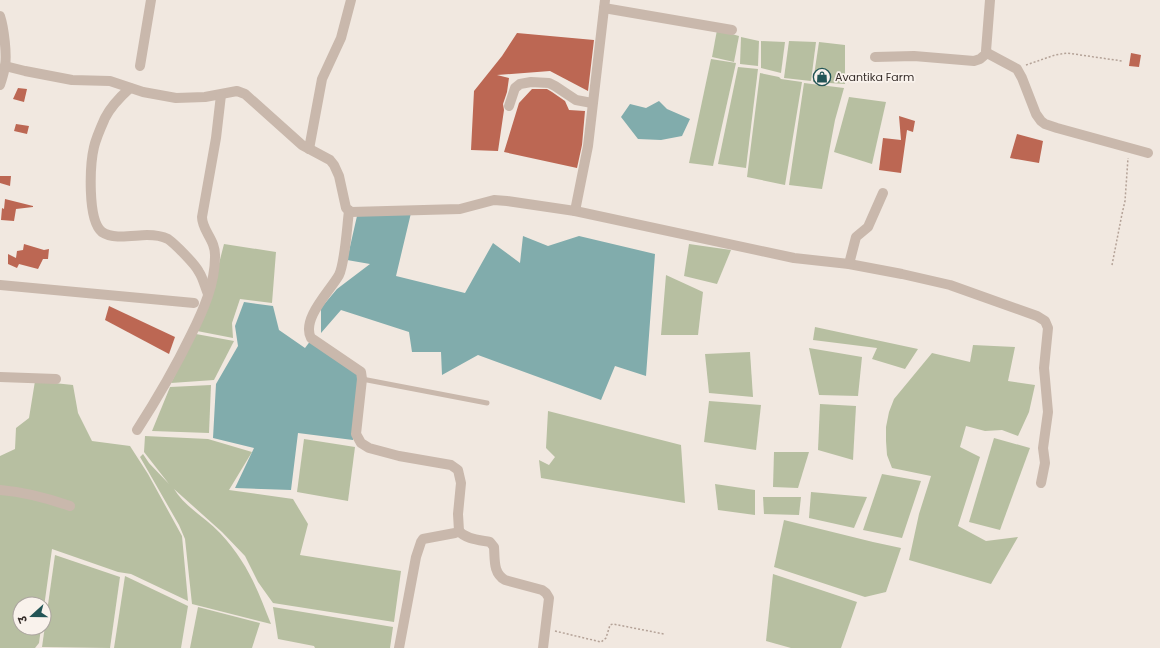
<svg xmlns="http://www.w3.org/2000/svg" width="1160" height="648" viewBox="0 0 1160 648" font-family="Poppins,'Noto Sans Devanagari',sans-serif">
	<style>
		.green { fill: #b7bfa1 }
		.water { fill: #81acac }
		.building { fill: #bc6753 }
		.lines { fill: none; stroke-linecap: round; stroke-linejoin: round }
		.path { stroke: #b4a297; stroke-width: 1.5; stroke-dasharray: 2 2; stroke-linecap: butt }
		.service { stroke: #c9b8ac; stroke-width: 5 }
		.minor { stroke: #c9b8ac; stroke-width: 10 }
		.labels { text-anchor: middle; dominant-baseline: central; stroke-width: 3.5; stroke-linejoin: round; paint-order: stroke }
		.poi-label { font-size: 11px; fill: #372e2b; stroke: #f9f2ec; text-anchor: start }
	</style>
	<rect width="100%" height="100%" fill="#f1e8e0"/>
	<g class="green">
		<polygon points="717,30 739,36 734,62 712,57"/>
		<polygon points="741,37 759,41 758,66 740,64"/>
		<polygon points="761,41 785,42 781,73 761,68"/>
		<polygon points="789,41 816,42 811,81 784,78"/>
		<polygon points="819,42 845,45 845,84 813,82"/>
		<polygon points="711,59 736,63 713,166 689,163"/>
		<polygon points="738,67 758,69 746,168 718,164"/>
		<polygon points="760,73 779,77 781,79 802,82 785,185 747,177"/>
		<polygon points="804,83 844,88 835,120 822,189 789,185"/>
		<polygon points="849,97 886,102 872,164 834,152"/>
		<polygon points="224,244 276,252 272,303 240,299 232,323 233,338 197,331 214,283"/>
		<polygon points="689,244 731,250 717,284 684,276"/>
		<polygon points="666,275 703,292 698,335 661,335"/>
		<polygon points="815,327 918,349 905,369 872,359 877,348 813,340"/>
		<polygon points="196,334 234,341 214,380 171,383"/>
		<polygon points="973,345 1015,347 1008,381 1035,385 1029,412 1018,436 1002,430 985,431 966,426 960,447 980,457 958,526 986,541 1018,537 991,584 909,560 919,514 931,476 892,468 887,455 886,441 886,427 889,412 894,399 932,353 970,362"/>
		<polygon points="809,348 862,357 858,396 819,395"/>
		<polygon points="750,352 753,397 709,393 705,354"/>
		<polygon points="35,381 73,385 78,413 92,441 130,446 148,474 182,536 188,601 131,574 118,572 52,549 44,607 44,604 20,604 20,628 41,628 39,643 35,648 0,648 0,456 15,449 16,428 29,418"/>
		<polygon points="211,385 209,433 152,431 170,387"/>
		<polygon points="709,401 761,405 756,450 704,442"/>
		<polygon points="820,404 856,406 853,460 818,450"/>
		<polygon points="548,411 681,445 685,503 541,478 539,460 549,465 555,457 546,448"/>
		<path d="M145 436 208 439 252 452 229 490 293 499 308 524 300 555 401 571 394 622 273 603 258 582 245 556 222 532 174 489C185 507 206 518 220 533 247 562 257 588 271 624L192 604 185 539 179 525 140 457 143 454 149 463 169 484 144 452Z"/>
		<polygon points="994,438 1030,448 1000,530 969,522"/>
		<polygon points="304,439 355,447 348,501 297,492"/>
		<polygon points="774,452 809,452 798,488 773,487"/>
		<polygon points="882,474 921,481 902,538 863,530"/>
		<polygon points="715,484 755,490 755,515 718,510"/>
		<polygon points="811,492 867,497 854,528 809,518"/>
		<polygon points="763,497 801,497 799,515 764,514"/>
		<polygon points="784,520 873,542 901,548 886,592 865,597 774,567"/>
		<polygon points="55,555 120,577 110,648 42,647"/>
		<polygon points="773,574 857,602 841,648 791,648 766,641"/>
		<polygon points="125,576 188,606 181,648 114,648"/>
		<polygon points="198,607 260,623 252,648 190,648"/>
		<polygon points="273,607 393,627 390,648 315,648 314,646 278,639"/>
	</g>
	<g class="water">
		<polygon points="659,101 667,109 690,119 682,136 661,140 638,139 621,117 630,104 646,108"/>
		<polygon points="411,213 396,276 465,293 493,243 520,263 523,236 548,246 579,236 655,254 646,376 615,366 601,400 478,355 442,375 441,352 412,352 409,332 341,310 321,333 321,308 337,289 370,264 347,260 357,216"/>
		<polygon points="244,302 273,306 279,330 305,348 311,340 360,373 353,440 298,433 291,490 235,488 254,448 213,438 216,384 238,346 235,326"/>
	</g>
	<g class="building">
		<polygon points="517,33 594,40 588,91 550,71 497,75 509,78 507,92 503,104 504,110 498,151 471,150 474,91 502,56"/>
		<polygon points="1131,53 1141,55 1139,67 1129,66"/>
		<polygon points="18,88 27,89 24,102 13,99"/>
		<polygon points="532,89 547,89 552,92 565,101 569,110 585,111 582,145 577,168 504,152 519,103"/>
		<polygon points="899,116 915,121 913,132 907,130 901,173 879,170 883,138 901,140"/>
		<polygon points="16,124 29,126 27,134 14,131"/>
		<polygon points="1017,134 1043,141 1039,163 1010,158"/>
		<polygon points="0,176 11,176 10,186 0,183"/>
		<polygon points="5,199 33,206 33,207 16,209 14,221 1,220 2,208 4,209"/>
		<polygon points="24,244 44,250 49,249 48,259 43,259 38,269 19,264 17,268 8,264 8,254 16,258 17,251 23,250"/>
		<polygon points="109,306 175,337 169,354 105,320"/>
	</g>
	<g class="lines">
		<g class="path">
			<polyline points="1026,65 1055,55 1067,53 1122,61"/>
			<polyline points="1112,265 1122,214 1125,201 1128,158"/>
			<polyline points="555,631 601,642 606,638 610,625 613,624 664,634"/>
		</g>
		<polyline class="service" points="362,379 487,403"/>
		<g class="minor">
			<polyline points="990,0 986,51 989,54 1017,69 1022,78 1036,114 1041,121 1045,124 1057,128 1148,153"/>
			<polyline points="604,8 732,30"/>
			<path d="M0 16C4 28 7 55 5 66 4 73 2 79 0 85"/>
			<polyline points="875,57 914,56 974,61 980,59 987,53"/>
			<polyline points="5,66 25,71 72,80 110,81 143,92 176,98 205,97 237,91 245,94 302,145 330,160 334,165 339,176 346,208 351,212 460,209 494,200 507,201 575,211 794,258 849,264 902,274 950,285 1037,316 1045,321 1048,328 1044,368 1048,412 1043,448 1045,463 1041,483"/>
			<polyline points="140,66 151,0"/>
			<path d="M130 88C120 97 111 106 105 118 101 127 96 138 94 147 90 164 87 220 102 232 114 240 134 235 147 235 154 235 162 236 168 239 175 244 195 264 199 272 203 278 205 287 208 294"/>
			<polyline points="509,106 515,88 520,84 531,82 549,83 555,86 576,100 592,103"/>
			<polyline points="309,149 322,79 341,38 351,0"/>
			<path d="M349 211C347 226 345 263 339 275 330 291 301 319 311 338L361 372 362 379 356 434 361 443 369 448 399 456 451 465 458 470 461 483 458 514 459 531 455 533 423 539 421 542 416 557 399 648"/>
			<polyline points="575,211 588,146 605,0"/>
			<polyline points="849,264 856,237 868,227 883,193"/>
			<polyline points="0,285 194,303"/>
			<polyline points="0,377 56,379"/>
			<path d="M137 430C157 399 175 368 191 335 203 311 215 284 215 257 216 240 202 231 202 217L216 138 221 95"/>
			<path d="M0 490C25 492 47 498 70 506"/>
			<path d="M459 531C465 539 480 540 490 542L494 547C495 560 493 573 505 580L542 590 546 593 549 598 543 648"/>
		</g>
	</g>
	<defs>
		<symbol id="shop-ring" viewBox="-11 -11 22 22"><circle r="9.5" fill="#f9f2ec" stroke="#235556" stroke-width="1.5"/><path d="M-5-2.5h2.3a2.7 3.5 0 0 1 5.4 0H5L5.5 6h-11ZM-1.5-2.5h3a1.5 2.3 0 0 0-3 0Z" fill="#235556"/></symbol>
	</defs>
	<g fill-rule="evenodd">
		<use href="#shop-ring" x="812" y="67" width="20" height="20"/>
	</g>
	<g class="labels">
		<g class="poi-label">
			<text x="835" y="77">Avantika Farm</text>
		</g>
	</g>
	<g transform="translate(32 616) rotate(249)"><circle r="19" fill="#f9f2ec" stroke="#aba49f"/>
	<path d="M0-3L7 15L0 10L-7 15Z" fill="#235556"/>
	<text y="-6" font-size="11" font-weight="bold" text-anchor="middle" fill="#372e2b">उ</text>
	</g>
</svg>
